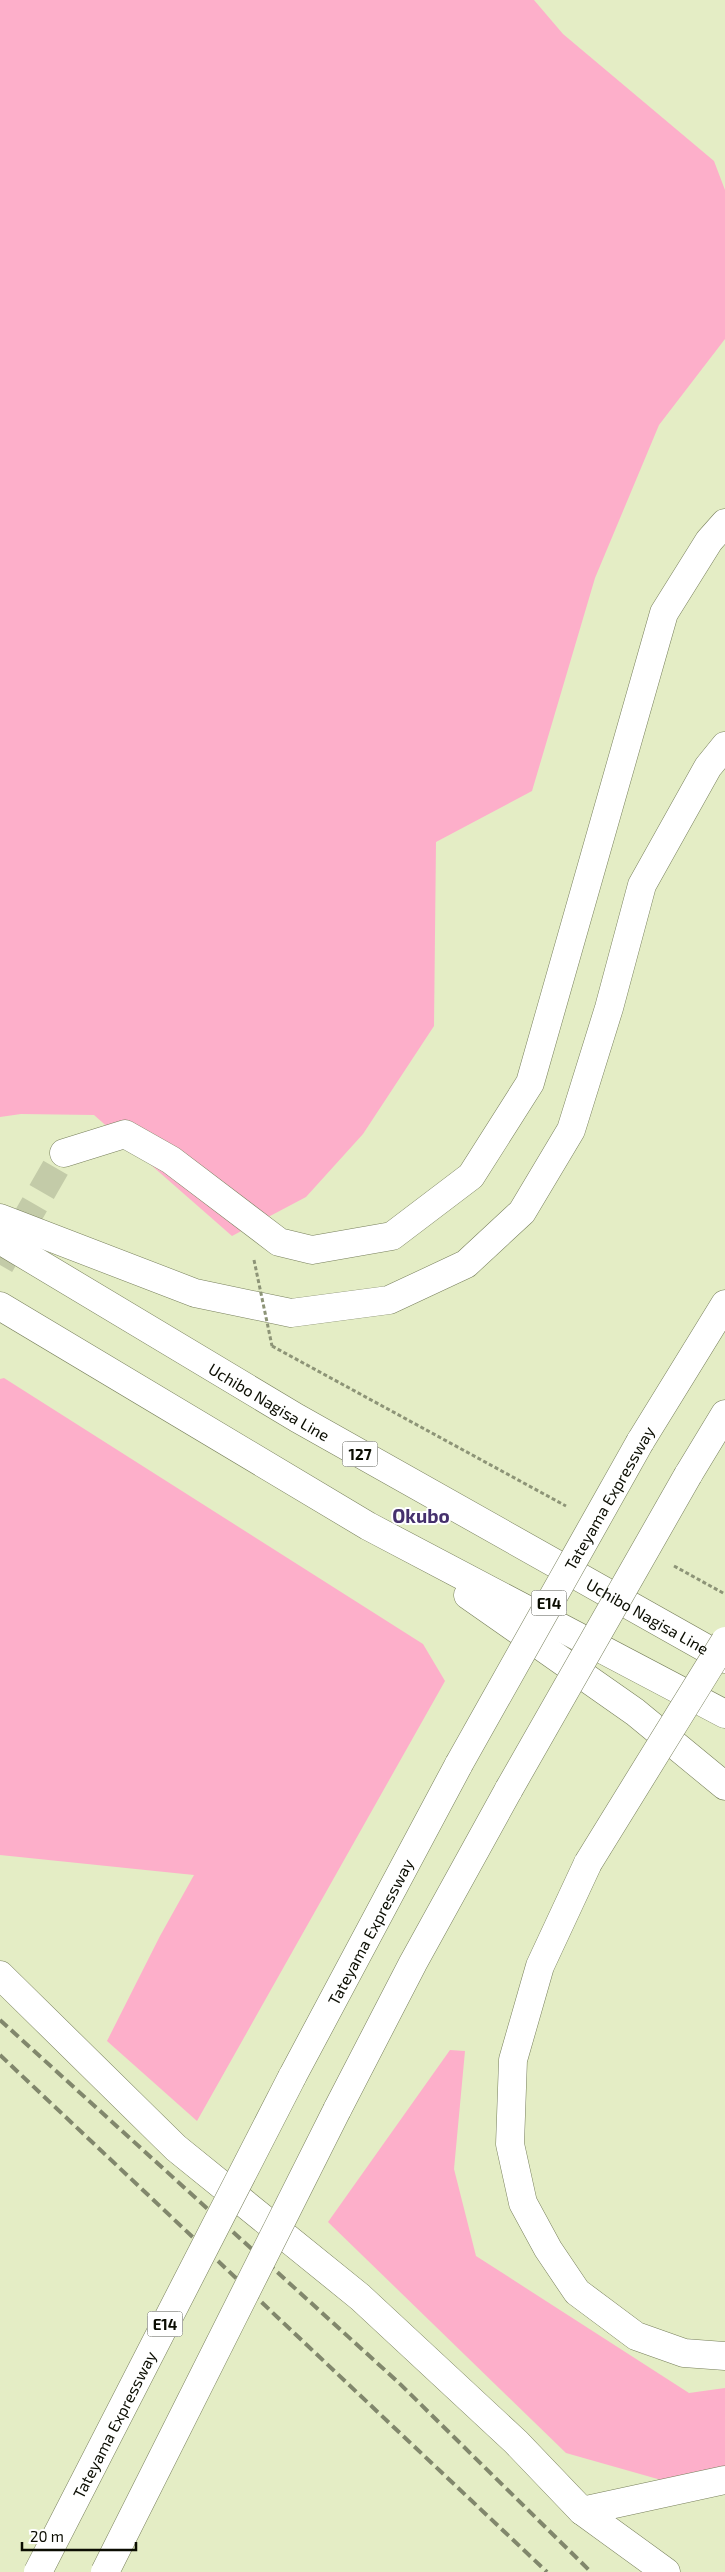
<svg xmlns="http://www.w3.org/2000/svg" width="725" height="2572" viewBox="0 0 725 2572" font-family="'Exo 2',sans-serif">
	<style>
		.green { fill: #fdafca }
		.lines { fill: none; stroke-linecap: round; stroke-linejoin: round }
		.minor-tunnel { stroke: #c3cba8; stroke-width: 28; stroke-dasharray: 28 14; stroke-linecap: butt }
		.minor-casing { stroke: #777f5b; stroke-width: 29 }
		.highway-casing { stroke: #777f5b; stroke-width: 29 }
		.path { stroke: #8d9477; stroke-width: 3; stroke-dasharray: 4 2.5; stroke-linecap: butt }
		.minor { stroke: #fff; stroke-width: 28 }
		.highway { stroke: #fff; stroke-width: 28 }
		.rail { stroke: #81876c; stroke-width: 4; stroke-dasharray: 10 5; stroke-linecap: butt }
		.highway-bridge-casing { stroke: #777f5b; stroke-width: 29; stroke-linecap: butt }
		.path-bridge { stroke: #8d9477; stroke-width: 3; stroke-dasharray: 4 2.5; stroke-linecap: butt }
		.highway-bridge { stroke: #fff; stroke-width: 28 }
		.labels { text-anchor: middle; dominant-baseline: central; stroke-width: 4; stroke-linejoin: round; paint-order: stroke }
		.shield { fill: #fff; stroke: #54564e; stroke-width: 1 }
		.shield-label { font-size: 15px; font-weight: bold; fill: #0b0d02 }
		.street-label { font-size: 16px; fill: #0b0d02; stroke: #fff }
		.quarter-label { font-size: 19px; font-weight: bold; fill: #45306c; stroke: #fff }
	</style>
	<rect width="100%" height="100%" fill="#e4edc5"/>
	<g class="green">
		<polygon points="0,0 534,0 563,34 714,161 725,190 725,339 659,425 595,578 532,791 436,842 434,1026 363,1134 306,1197 232,1236 94,1115 21,1114 0,1117"/>
		<polygon points="4,1378 423,1644 445,1681 197,2121 107,2041 160,1936 194,1875 0,1855 0,1379"/>
		<polygon points="450,2050 465,2051 454,2169 476,2256 689,2393 725,2388 725,2493 700,2491 566,2453 328,2222"/>
	</g>
	<g class="lines">
		<polyline class="minor-tunnel" points="0,1265 64,1153"/>
		<defs>
			<g id="minor">
				<polyline points="64,1153 125,1134 171,1160 279,1242 312,1250 392,1236 471,1176 530,1083 664,613 709,541 725,523"/>
				<polyline points="0,1975 176,2148 360,2297 516,2442 582,2511 666,2572"/>
				<polyline points="582,2511 725,2480"/>
			</g>
			<g id="highway">
				<polyline points="0,1218 195,1293 291,1313 389,1300 466,1264 522,1212 571,1130 609,1008 642,885 708,767 725,746"/>
				<path id="s1" d="M0 1240 297 1418 725 1659"/>
				<polyline points="0,1306 368,1526 725,1714"/>
				<polyline points="640,1442 725,1304"/>
				<polyline points="688,1475 725,1414"/>
				<polyline points="468,1595 635,1712 725,1786"/>
				<polyline points="588,1863 540,1966 513,2060 510,2144 523,2203 548,2249 577,2292 636,2336 684,2353 725,2356"/>
				<path id="s2" d="M292 2077 459 1764"/>
				<polyline points="337,2110 413,1963 509,1789"/>
			</g>
		</defs>
		<use href="#minor" class="minor-casing"/>
		<use href="#highway" class="highway-casing"/>
		<g class="path">
			<polyline points="272,1346 566,1506"/>
			<polyline points="674,1566 725,1594"/>
		</g>
		<use href="#minor" class="minor"/>
		<use href="#highway" class="highway"/>
		<g class="rail">
			<polyline points="0,2020 398,2382 591,2572"/>
			<polyline points="0,2055 547,2572"/>
		</g>
		<defs>
			<g id="highway-bridge">
				<polyline points="459,1764 640,1442"/>
				<polyline points="509,1789 688,1475"/>
				<polyline points="588,1863 725,1641"/>
				<path id="s3" d="M38 2572 292 2077"/>
				<polyline points="105,2572 337,2110"/>
			</g>
		</defs>
		<use href="#highway-bridge" class="highway-bridge-casing"/>
		<polyline class="path-bridge" points="254,1260 272,1346"/>
		<use href="#highway-bridge" class="highway-bridge"/>
	</g>
	<g class="labels">
		<g class="shield">
			<rect x="342.5" y="1441.5" width="35" height="25" rx="4"/>
			<rect x="531.5" y="1590.5" width="35" height="25" rx="4"/>
			<rect x="147.5" y="2311.5" width="35" height="25" rx="4"/>
		</g>
		<g class="shield-label">
			<text x="360" y="1454">127</text>
			<text x="549" y="1603">E14</text>
			<text x="165" y="2324">E14</text>
		</g>
		<g class="street-label">
			<text stroke="none"><textPath href="#s1" startOffset="314">Uchibo Nagisa Line</textPath></text>
			<text transform="translate(609 1498) rotate(-60)">Tateyama Expressway</text>
			<text stroke="none"><textPath href="#s1" startOffset="749">Uchibo Nagisa Line</textPath></text>
			<text stroke="none"><textPath href="#s2" startOffset="165">Tateyama Expressway</textPath></text>
			<text stroke="none"><textPath href="#s3" startOffset="166">Tateyama Expressway</textPath></text>
		</g>
		<g class="quarter-label">
			<text x="421" y="1515">Okubo</text>
		</g>
	</g>
	<path d="M22 2542v8h114v-8" fill="none" stroke="#0b0d02" stroke-width="2.5"/>
	<text x="30" y="2542" font-size="15" fill="#0b0d02" stroke="#ffffff" stroke-width="4" paint-order="stroke">20 m</text>
</svg>
